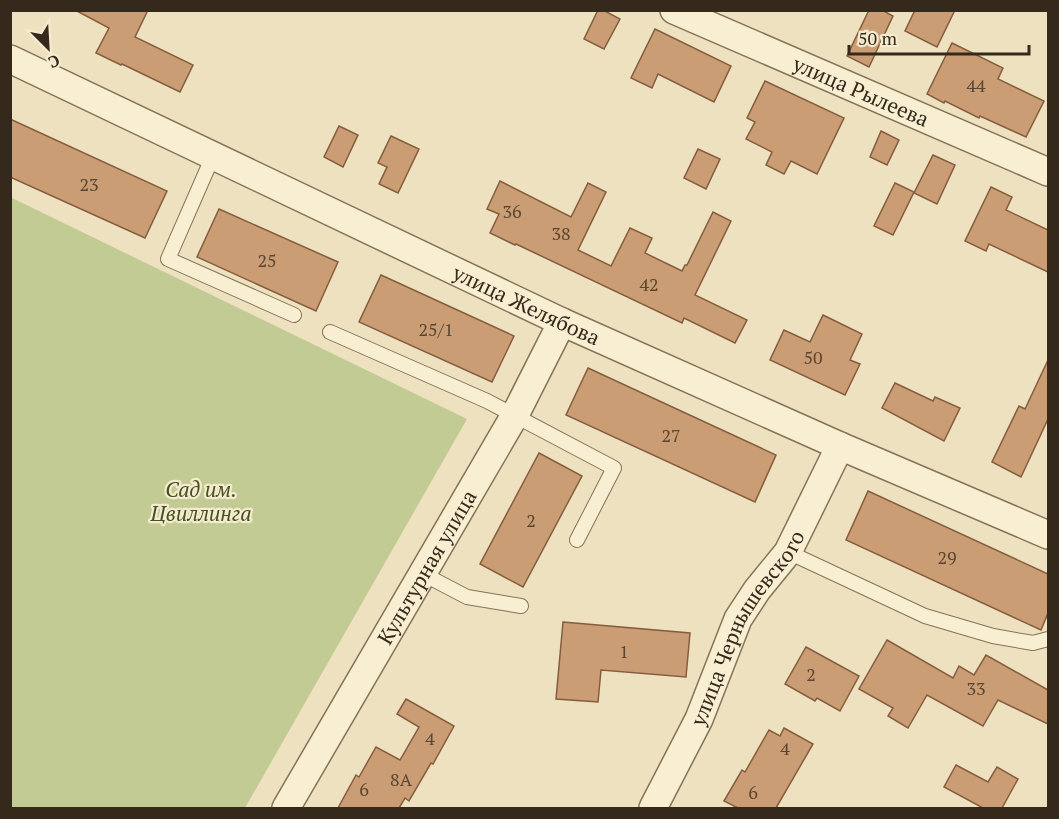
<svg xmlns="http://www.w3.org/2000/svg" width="1059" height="819" viewBox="0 0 1059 819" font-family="'PT Serif',serif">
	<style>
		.green { fill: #c2cb93 }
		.building { fill: #cb9d75; stroke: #855d3e; stroke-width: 1.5 }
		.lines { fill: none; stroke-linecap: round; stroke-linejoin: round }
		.lane-casing { stroke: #867258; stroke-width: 16 }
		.street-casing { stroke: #867258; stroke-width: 30 }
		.lane { stroke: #f8efd2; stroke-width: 14 }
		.street { stroke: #f8efd2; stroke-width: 27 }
		.labels { text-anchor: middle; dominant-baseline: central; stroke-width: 4.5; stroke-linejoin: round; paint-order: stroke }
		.number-label { font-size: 18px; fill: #5a4632 }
		.street-label { font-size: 21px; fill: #35291c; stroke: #f5ebce }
		.park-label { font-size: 21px; font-style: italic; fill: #445123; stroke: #f5ebce }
	</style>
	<rect width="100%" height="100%" fill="#ede1bf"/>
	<polygon class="green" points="10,197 467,419 245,808 11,808"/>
	<g class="building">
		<polygon points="75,10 148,10 135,37 193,65 180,92 122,64 121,65 96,53 109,28"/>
		<polygon points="598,10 603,10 620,19 604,49 584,39"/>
		<polygon points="869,10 882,10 893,16 869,67 847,56"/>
		<polygon points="915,10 955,10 937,47 905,31"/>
		<polygon points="655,29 731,66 714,102 658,74 652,88 631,78"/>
		<polygon points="952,43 1003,68 998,79 1044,101 1026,137 980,116 979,118 945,101 944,103 927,94"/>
		<polygon points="765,81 844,118 817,174 791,161 784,174 766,165 772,152 746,139 755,122 747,118"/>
		<polygon points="10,119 167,191 145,238 10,177"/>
		<polygon points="339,126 358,135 343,167 324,157"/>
		<polygon points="881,131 899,140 887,165 870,157"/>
		<polygon points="391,136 419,149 398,193 379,184 387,167 378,163"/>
		<polygon points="698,149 720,159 706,189 684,178"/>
		<polygon points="933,155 955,165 937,204 914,193"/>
		<polygon points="500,181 571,217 588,183 606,192 578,250 611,266 630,228 652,238 645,253 682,271 685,265 687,265 713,212 731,221 695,295 747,320 735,343 684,318 682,323 516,244 515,245 490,233 499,214 487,209"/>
		<polygon points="895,183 914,192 893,235 874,226"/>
		<polygon points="991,187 1012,197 1006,210 1048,230 1048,272 989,244 986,251 965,241"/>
		<polygon points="219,209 338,262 316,311 197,257"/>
		<polygon points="381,275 514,336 492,382 359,322"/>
		<polygon points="823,315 862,334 850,360 860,364 845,395 770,360 784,330 810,342"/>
		<polygon points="1048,360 1048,419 1021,477 992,462 1019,406 1025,409"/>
		<polygon points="588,368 776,455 755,502 566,415"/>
		<polygon points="895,383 933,401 935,397 960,408 944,441 882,408"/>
		<polygon points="539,453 582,476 523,587 480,564"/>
		<polygon points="868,491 1048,574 1048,613 1041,630 846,540"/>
		<polygon points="563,622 690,633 686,677 601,670 598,702 556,699"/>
		<polygon points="887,640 953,678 959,666 974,675 986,655 1048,690 1048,724 998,700 983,726 927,695 908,728 888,716 893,708 859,689"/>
		<polygon points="806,647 859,676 840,711 817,698 815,701 785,684"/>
		<polygon points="406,699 454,726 433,764 431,763 409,801 405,798 399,808 338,808 356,775 359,777 376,747 400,760 419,727 397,714"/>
		<polygon points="784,728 813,744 776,808 738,808 724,801 742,770 745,772 769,730 780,736"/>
		<polygon points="956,765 988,782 997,767 1018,779 1002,808 983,808 944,787"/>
	</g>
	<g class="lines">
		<defs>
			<g id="lane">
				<polyline points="213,156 168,259 294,315"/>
				<polyline points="330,332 487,401 614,468 577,540"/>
				<polyline points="788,552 925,616 993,636 1033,643 1048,639"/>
				<polyline points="423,574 467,597 521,606"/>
			</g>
			<g id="street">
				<path id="s1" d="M674 10 1048 172"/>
				<path id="s2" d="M10 59 562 322 840 446 1048 535"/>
				<path id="s3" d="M286 808 515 415 562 322"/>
				<path id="s4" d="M653 808 699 719 738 619 757 590 788 552 840 446"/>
			</g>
		</defs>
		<use href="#lane" class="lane-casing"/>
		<use href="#street" class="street-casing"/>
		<use href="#lane" class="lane"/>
		<use href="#street" class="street"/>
	</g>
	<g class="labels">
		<g class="number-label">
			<text x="976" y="85">44</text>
			<text x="89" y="184">23</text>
			<text x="512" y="211">36</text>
			<text x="561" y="233">38</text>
			<text x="267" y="260">25</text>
			<text x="649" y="284">42</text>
			<text x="436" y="329">25/1</text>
			<text x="813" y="357">50</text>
			<text x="671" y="435">27</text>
			<text x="531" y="520">2</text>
			<text x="947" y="557">29</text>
			<text x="624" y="651">1</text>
			<text x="811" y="674">2</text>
			<text x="976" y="688">33</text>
			<text x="430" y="738">4</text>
			<text x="785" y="748">4</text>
			<text x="401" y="779">8А</text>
			<text x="364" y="789">6</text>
			<text x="753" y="792">6</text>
		</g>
		<g class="street-label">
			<text stroke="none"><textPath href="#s1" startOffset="204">улица Рылеева</textPath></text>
			<text stroke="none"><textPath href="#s2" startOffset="572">улица Желябова</textPath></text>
			<text stroke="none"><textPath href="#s3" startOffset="279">Культурная улица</textPath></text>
			<text stroke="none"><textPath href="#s4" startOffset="204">улица Чернышевского</textPath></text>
		</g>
		<g class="park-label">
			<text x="201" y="489">Сад им.<tspan x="201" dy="24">Цвиллинга</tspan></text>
		</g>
	</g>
	<rect width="1059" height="819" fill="none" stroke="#35291c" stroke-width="24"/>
	<g transform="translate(48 48) rotate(156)" stroke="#f5ebce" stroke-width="4.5" paint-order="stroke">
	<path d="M0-4.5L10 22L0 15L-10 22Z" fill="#35291c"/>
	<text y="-9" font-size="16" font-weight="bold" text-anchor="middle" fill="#35291c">С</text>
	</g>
	<path d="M849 45v9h180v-9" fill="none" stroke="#35291c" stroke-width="3"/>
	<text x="858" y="45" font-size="18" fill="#35291c" stroke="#f5ebce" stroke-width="4.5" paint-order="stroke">50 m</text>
</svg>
